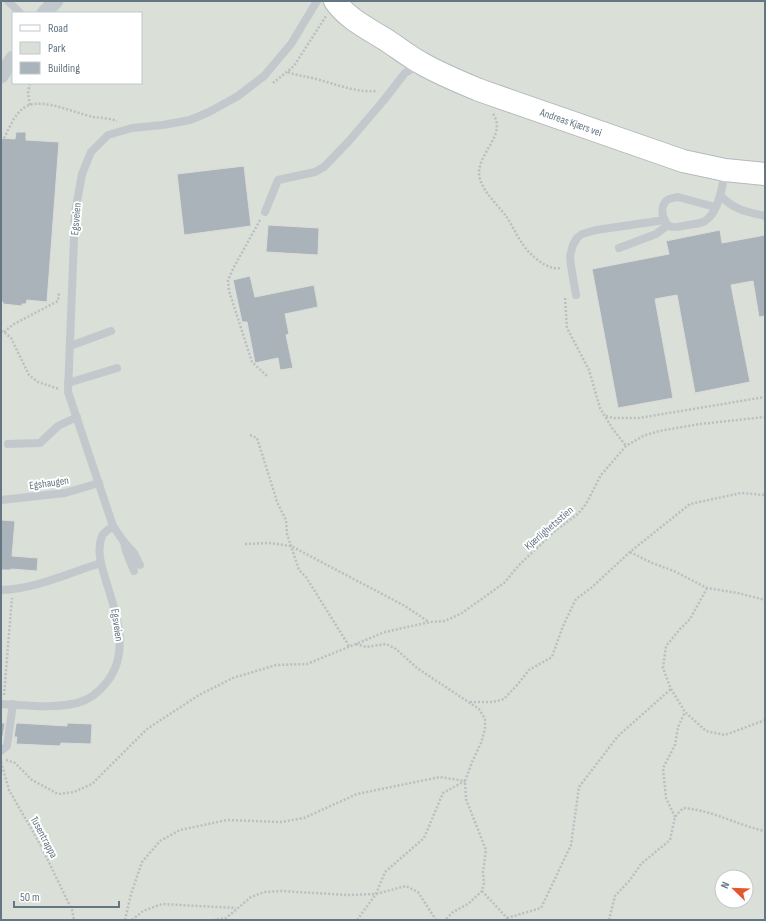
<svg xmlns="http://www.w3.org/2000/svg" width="766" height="921" viewBox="0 0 766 921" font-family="'Sofia Sans Condensed',sans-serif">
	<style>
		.green { fill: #dadfd7; fill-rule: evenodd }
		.building { fill: #aab3b9; stroke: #dcdcda }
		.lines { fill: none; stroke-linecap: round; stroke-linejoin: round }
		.secondary-casing { stroke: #b3babf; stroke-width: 24 }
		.path { stroke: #bbbfc2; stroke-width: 2.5; stroke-dasharray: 2 2; stroke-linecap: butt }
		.lane { stroke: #c3c8cc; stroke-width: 8 }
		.street { stroke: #c3c8cc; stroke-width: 15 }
		.secondary { stroke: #fff; stroke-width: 22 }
		.labels { text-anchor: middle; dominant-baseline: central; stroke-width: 4; stroke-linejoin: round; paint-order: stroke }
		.street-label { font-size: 11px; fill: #657683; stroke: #fff }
	</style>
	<rect width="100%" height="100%" fill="#fafaf8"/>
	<path class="green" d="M1 1H765V920H1ZM13 13H141V83H13ZM722 877H746V901H722Z"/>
	<g class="building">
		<polygon points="16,132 26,132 26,140 59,142 47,302 27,300 26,304 22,304 22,306 3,304 3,302 1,302 1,138 15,139"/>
		<polygon points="244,166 251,226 184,235 177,174"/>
		<polygon points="268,225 319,228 318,255 266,252"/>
		<polygon points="720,230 722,243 765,235 765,316 759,317 753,281 731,285 750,382 695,393 677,295 655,299 673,398 618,408 592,269 669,254 666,241"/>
		<polygon points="250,276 255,297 314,285 318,307 285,314 289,334 286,335 293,368 280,370 278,358 255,363 247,322 242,322 233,280"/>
		<polygon points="1,520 15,521 12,556 38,558 37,571 11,569 11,570 1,570"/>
		<polygon points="1,723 5,723 3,736 1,736"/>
		<polygon points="17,723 67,726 67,723 92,724 91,744 61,743 60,746 16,744 17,737 14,737 16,724"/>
	</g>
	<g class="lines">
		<defs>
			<g id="secondary">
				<path id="s1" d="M335 1C347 18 365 27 383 38 396 46 408 56 421 63 440 74 460 82 479 90L683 161 725 170 765 174"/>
			</g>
		</defs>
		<use href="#secondary" class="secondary-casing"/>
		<g class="path">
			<path d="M288 72C297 76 306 76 316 79 336 84 356 93 377 91"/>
			<polyline points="273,83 294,66 326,16"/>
			<polyline points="30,105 28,93 30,83"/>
			<path d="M493 114C507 134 479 152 479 173 479 179 482 184 485 190 491 199 499 207 506 216 514 228 520 244 531 254 538 261 550 270 560 268"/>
			<path d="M4 138C10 127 15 112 27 106 43 98 75 113 93 117 101 118 109 118 117 121"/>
			<polyline points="260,220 234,267 228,280 229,291 252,362 268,377"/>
			<polyline points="565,298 567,328 589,370 600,408 612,428 626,446"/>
			<polyline points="1,331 4,332 11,338 29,375 38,382 59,389"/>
			<polyline points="4,332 14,324 58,301 59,293"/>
			<polyline points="606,416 614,418 639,418 765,397"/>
			<polyline points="250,435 257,438 275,495 277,502 286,520 287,534 299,570 306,577 349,646"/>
			<polyline points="245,544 270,543 291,546 405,606 429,622"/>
			<polyline points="630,552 652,563 674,571 707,588 738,593 765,600"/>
			<polyline points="707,588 690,619 680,629 666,646 663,668 671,689 685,712 706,731 725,735 765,720"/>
			<polyline points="356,644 366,647 386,644 396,649 417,668 479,709 485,719 485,729 481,743 472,762 465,781 466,799 486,850 483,872 484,883 482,891 468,904 453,912 445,920"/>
			<polyline points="4,695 12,598"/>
			<polyline points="470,702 493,702 504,699 518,684 529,670 552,657 563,626 576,599 591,588 630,552 690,504 741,493 765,495"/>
			<polyline points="6,760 15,763 32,780 58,794 74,792 92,784 147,729 199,695 233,678 276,665 307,664 385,632 430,622 445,621 462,613 504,583 520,564 556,530 578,514 586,504 601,475 626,446 643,436 659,431 700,424 765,417"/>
			<polyline points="1,762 9,790 40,844 72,910 74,920"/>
			<polyline points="675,817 666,798 663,768 675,745 678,727 685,712"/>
			<polyline points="482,891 507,918 507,920"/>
			<polyline points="507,918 541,908 571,845 579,787 618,736 671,689"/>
			<polyline points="125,920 131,894 142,862 160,841 180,830 227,820 281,822 304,818 357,794 440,777 465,781"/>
			<polyline points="132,920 143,911 162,904 236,908"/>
			<polyline points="213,920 226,918 251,897 264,892 281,891 348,895 376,894 406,886 418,892 436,920"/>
			<polyline points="357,920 376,894 385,872 424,838 443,793 465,781"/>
			<path d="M609 920 615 896 630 880 641 864 670 840 675 817 683 808C712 810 737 825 765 831"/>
		</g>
		<g class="lane">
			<polyline points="8,1 20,13"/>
			<path d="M721 196C734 210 747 212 765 216"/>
			<path d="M715 207 678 197C674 198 669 198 666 201 660 207 662 221 669 226 675 229 682 226 688 225 693 224 700 224 705 221 719 212 723 185 725 170"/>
			<polyline points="265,212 278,180 315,172 324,167 349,141 384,100 405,73 419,65"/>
			<polyline points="619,248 656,234 668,225"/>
			<polyline points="576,295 571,266 570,256 573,245 577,238 582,234 596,230 665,220"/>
			<polyline points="70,346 111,331"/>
			<polyline points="68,383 117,368"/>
			<polyline points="8,444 40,443 58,426 77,417"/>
			<polyline points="1,500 65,493 99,483"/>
			<polyline points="113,526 124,542 134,553 140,565"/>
			<polyline points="124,542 126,551 134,571"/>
			<path d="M1 590C36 589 68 573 101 563"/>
			<path d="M1 704C26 705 52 709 77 703 89 700 99 692 106 683 131 653 116 613 106 581 102 567 96 551 102 536 104 532 109 529 113 526L68 392 75 213 82 174 91 152 108 135 132 128 163 125 190 120 209 112 238 96 264 76 291 44 317 1"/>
			<polyline points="1,751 7,746 13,704"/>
		</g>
		<g class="street">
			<polyline points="44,13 56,1"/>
			<polyline points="1,76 13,58"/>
		</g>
		<use href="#secondary" class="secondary"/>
	</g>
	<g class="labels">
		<g class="street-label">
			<text stroke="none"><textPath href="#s1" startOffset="268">Andreas Kjærs vei</textPath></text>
			<text transform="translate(76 219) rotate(-85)">Egsveien</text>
			<text transform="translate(49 483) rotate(-8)">Egshaugen</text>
			<text transform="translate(549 528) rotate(-41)">Kjærlighetsstien</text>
			<text transform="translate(117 625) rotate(82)">Egsveien</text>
			<text transform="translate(44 837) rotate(62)">Tusentrappa</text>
		</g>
	</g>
	<rect width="766" height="921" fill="none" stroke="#657683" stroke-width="4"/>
	<rect x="12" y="12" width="130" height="72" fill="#ffffff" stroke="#c1c8cd"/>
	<rect x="20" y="25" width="20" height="6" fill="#ffffff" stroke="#c1c8cd"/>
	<text x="48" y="32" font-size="12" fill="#657683">Road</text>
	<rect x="20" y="42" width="20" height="12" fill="#dadfd7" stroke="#c1c8cd"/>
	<text x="48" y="52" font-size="12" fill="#657683">Park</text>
	<rect x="20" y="62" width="20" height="12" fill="#aab3b9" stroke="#c1c8cd"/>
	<text x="48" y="72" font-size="12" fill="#657683">Building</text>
	<g transform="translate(734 889) rotate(293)"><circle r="19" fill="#ffffff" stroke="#c1c8cd"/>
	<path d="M0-3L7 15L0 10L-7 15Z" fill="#e4572e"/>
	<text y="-6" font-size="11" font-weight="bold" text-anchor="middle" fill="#657683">N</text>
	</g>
	<path d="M14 901v6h105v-6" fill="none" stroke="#657683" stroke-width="2"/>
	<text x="20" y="901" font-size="12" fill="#657683" stroke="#ffffff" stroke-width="3" paint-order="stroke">50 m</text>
</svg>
